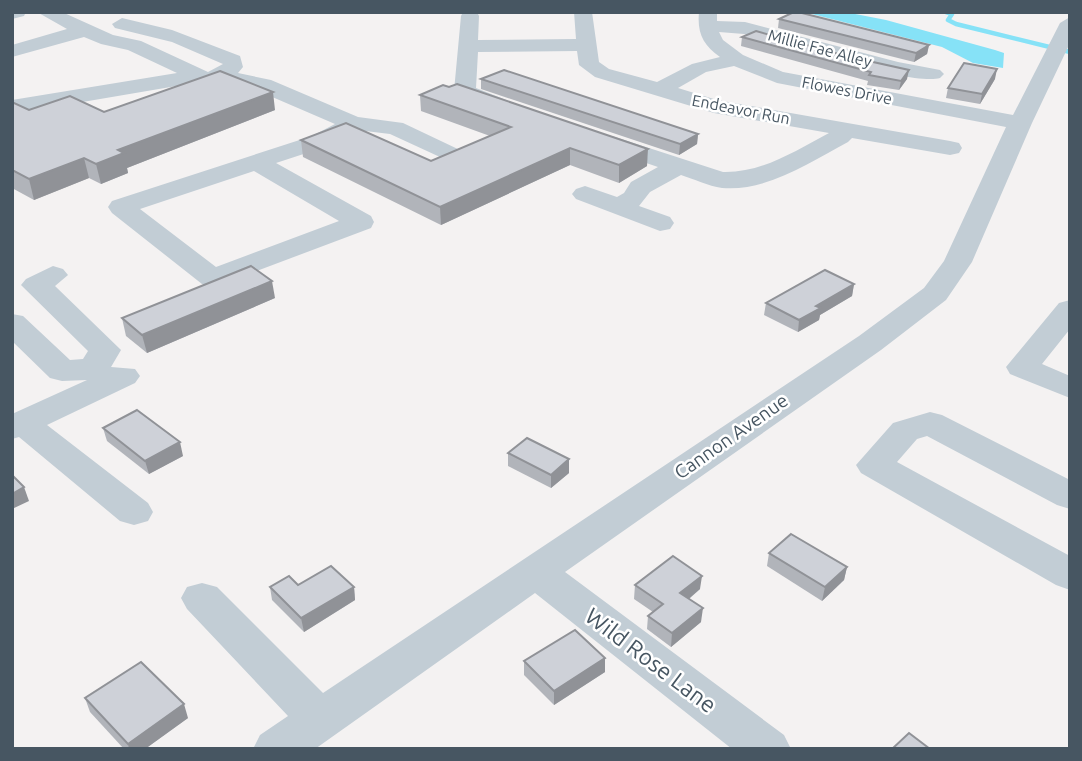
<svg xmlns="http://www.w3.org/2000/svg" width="1082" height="761" viewBox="0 0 1082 761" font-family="Ubuntu,sans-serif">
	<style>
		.water { fill: #86e2f7 }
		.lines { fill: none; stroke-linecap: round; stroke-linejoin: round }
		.stream { stroke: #86e2f7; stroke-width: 4.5 }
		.minor { fill: #c2cdd5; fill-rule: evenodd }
		.wall { fill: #b1b4ba }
		.shaded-wall { fill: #909297 }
		.building { fill: #ced1d8; stroke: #909297; stroke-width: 2 }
		.labels { text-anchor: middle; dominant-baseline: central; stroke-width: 5; stroke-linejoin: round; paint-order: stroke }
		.far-street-label { font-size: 16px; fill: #475662; stroke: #fff }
		.street-label { font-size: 19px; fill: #475662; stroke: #fff }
		.near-street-label { font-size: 23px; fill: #475662; stroke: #fff }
	</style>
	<rect width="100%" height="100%" fill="#f4f2f2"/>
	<polygon class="water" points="804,12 845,12 886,20 995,50 1004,53 1003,68 973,63 942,47"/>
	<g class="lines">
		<polyline class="stream" points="946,12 952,14 948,20 956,24 1070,52"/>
		<g class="minor">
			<polygon points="12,12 26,12 24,16 12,19"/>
			<path d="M37 12H62L113 35 141 41 208 72 223 64 172 42 115 28 112 24 122 18 172 30 240 56 243 67 238 73 271 80 358 117 403 123 462 151 465 156 462 161 453 163 390 134 357 130 328 146 276 163 371 216 374 222 371 228 222 284 212 287 202 284 112 213 108 207 112 201 312 136 335 124 256 90 209 78 200 82 12 114V100L177 73 128 50 101 44 84 37 12 57V45L67 29ZM254 171 339 221 216 267 140 209Z"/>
			<path d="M463 12H477L479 16 478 40 576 39 574 12H592L599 62 609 69 657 82 692 64 720 57C703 45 697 33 699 12H717V21L745 22 898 62 940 70 944 74 940 78C911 86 781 44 744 34L719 32 723 40 743 55 783 72 1013 115 1060 23 1070 17V43L1032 123 972 262 946 300 881 350 565 572 784 735 791 749H732L535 593 315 749H253L260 735 288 716 187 609 181 598 187 587 202 583 217 587 323 693 859 336 924 288 944 261 1006 127 777 83 734 66 706 72 678 88 717 100 950 141 959 143 962 148 959 153 950 155 852 138 848 142C810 162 767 192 722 188 708 186 694 179 681 175L650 192 639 206 670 217 674 223 670 229 660 231 576 199 572 194 576 189 585 186 617 197 624 193 631 182 658 167 596 146 592 141 596 136H612L723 172C762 173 795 151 829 133L714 113 595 77 579 65 577 51 478 52 476 88 511 102 514 107 511 112C494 116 473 102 457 96L454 91 461 16Z"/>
			<polygon points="53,266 63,269 68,275 55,286 121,350 111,367 135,369 140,376 135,383 47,425 148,503 153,512 148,521 134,525 120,521 19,437 12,439 12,414 87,380 62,381 50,378 12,341 12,314 23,316 70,360 83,359 88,351 21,285 26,279"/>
			<polygon points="1070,300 1070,329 1042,364 1070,376 1070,398 1010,374 1006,367 1059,303"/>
			<polygon points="930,412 942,415 1070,480 1070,509 1057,505 927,436 917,439 897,462 1070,556 1070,590 1056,585 861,473 856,465 893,423"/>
		</g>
	</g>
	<g class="wall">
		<polygon points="779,19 929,45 927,54 914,62 778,28"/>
		<polygon points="742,37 907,79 899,90 867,85 868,81 741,46"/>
		<polygon points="481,79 698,134 697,144 679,155 481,89"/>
		<polygon points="995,79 980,104 946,98 948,88"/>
		<polygon points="420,95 647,166 619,183 570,165 441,225 303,157 301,140 431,161 490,136 421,111"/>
		<polygon points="12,102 29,110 104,112 275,110 127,168 128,173 101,184 89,178 34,200 12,188"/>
		<polygon points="854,284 852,296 820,315 819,320 798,332 764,315 766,303"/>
		<polygon points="275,298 147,353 126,336 122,318"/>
		<polygon points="103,428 183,456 149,474 107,441"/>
		<polygon points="508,453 569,459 569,473 551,488 508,466"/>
		<polygon points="769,553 847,567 844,580 822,601 767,566"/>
		<polygon points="298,585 354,587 355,600 304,632 272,600 270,587"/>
		<polygon points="635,585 700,589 689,599 701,622 671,647 647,629 648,616 653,612 634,599"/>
		<polygon points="605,658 605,672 554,705 524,675 524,661"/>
		<polygon points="85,698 188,718 145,749 124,749 90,712"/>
	</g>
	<g class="shaded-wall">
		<polygon points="929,45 927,54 914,62 916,53"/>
		<polygon points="997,69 995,79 980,104 982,94"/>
		<polygon points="909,70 907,79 899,90 901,81"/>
		<polygon points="273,92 275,110 127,168 128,173 101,184 96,164 118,150"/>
		<polygon points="698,134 697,144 679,155 680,144"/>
		<polygon points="570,148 570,165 441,225 440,207"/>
		<polygon points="648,149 647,166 619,183 619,165"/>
		<polygon points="84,158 89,178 34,200 29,179"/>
		<polygon points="272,281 275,298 147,353 142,335"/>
		<polygon points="854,284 852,296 820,315 819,320 798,332 799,320 816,306"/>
		<polygon points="180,442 183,456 149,474 145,461"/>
		<polygon points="569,459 569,473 551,488 551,475"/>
		<polygon points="24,487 29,501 12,509 12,494"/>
		<polygon points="847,567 844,580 822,601 825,587"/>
		<polygon points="702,576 700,589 679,607 680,593"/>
		<polygon points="354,587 355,600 304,632 301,618"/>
		<polygon points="703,608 701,622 671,647 672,633"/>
		<polygon points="605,658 605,672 554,705 554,691"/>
		<polygon points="184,704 188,718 145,749 129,749 128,744"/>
	</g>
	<g class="building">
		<polygon points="794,12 798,12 929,45 916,53 779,19"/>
		<polygon points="756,31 846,56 909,70 901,81 869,75 871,72 742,37"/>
		<polygon points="964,63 997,69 982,94 948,88"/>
		<polygon points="504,70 698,134 680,144 481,79"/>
		<polygon points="220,71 273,92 118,150 124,153 96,164 84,158 29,179 12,170 12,102 29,110 70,96 104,112"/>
		<polygon points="457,84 648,149 619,165 570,148 440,207 301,140 346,123 431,161 511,127 420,95 443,85 449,87"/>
		<polygon points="251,266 272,281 142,335 122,318"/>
		<polygon points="825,270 854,284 816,306 821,308 799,320 766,303"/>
		<polygon points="137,410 180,442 145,461 103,428"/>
		<polygon points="527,438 569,459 551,475 508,453"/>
		<polygon points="12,475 24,487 12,494"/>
		<polygon points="791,534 847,567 825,587 769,553"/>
		<polygon points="673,556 702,576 680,593 703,608 672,633 648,616 663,604 635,585"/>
		<polygon points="331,566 354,587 301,618 270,587 289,576 298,585"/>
		<polygon points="575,630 605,658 554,691 524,661"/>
		<polygon points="141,662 184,704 128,744 85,698"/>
		<polygon points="909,733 930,749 892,749"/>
	</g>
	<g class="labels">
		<g class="far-street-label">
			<text transform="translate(820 48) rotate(15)">Millie Fae Alley</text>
			<text transform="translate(847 90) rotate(11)">Flowes Drive</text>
			<text transform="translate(741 109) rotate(11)">Endeavor Run</text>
		</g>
		<g class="street-label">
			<text transform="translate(731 436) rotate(-35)">Cannon Avenue</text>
		</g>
		<g class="near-street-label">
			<text transform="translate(651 660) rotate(37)">Wild Rose Lane</text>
		</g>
	</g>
	<rect width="1082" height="761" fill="none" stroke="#475662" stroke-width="28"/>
</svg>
